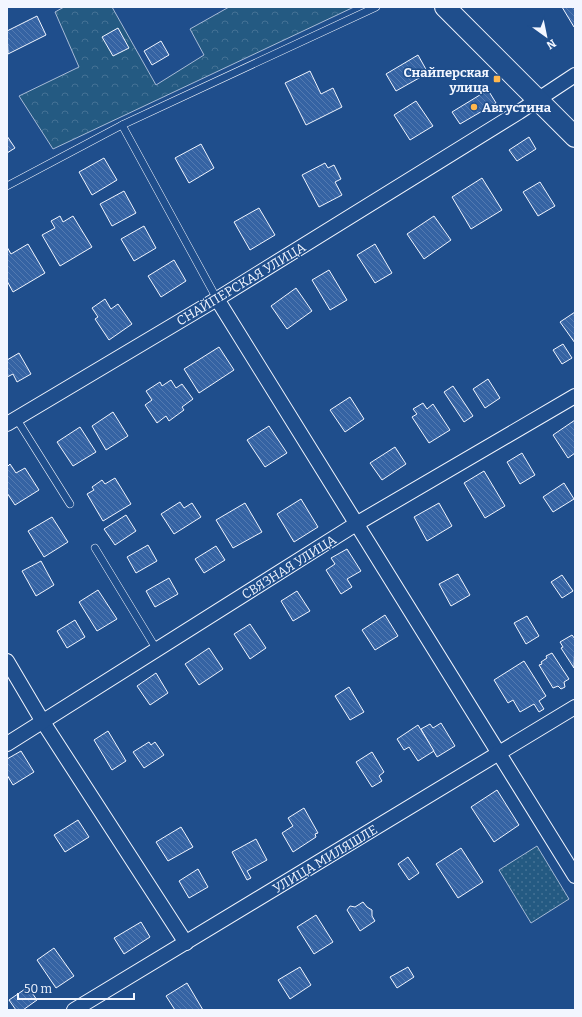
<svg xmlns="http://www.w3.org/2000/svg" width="582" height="1017" viewBox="0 0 582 1017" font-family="Bitter,serif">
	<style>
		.forest { fill: url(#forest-crowns); stroke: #a8bbd7 }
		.park { fill: url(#park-dots); stroke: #a8bbd7 }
		.building { fill: url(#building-back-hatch); stroke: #f2f6ff }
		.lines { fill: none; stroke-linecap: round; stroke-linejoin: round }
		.lane-casing { stroke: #f2f6ff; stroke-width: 8 }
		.street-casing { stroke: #f2f6ff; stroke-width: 16 }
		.secondary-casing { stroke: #f2f6ff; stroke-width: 22 }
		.lane { stroke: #1f4e8c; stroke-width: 7 }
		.street { stroke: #1f4e8c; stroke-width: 14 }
		.secondary { stroke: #1f4e8c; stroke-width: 20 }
		.poi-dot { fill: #ffb74d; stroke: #1f4e8c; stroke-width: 1.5 }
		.labels { text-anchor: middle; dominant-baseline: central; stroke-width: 3; stroke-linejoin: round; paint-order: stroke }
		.poi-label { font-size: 13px; font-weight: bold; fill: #f2f6ff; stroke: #1f4e8c; text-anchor: end }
		.street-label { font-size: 13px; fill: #f2f6ff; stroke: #1f4e8c }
	</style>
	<defs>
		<pattern id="forest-crowns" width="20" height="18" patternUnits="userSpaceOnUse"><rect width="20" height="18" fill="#245a82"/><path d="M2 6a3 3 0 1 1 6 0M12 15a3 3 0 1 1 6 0" fill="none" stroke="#447295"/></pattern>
		<pattern id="park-dots" width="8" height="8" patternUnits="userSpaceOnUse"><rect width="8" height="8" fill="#245a82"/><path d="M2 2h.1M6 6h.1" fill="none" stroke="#447295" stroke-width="1.8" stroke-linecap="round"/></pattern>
		<pattern id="building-back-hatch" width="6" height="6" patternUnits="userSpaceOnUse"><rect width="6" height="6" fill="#3563a3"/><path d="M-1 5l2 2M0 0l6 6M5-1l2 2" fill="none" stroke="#537ab1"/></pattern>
	</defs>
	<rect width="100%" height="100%" fill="#1f4e8c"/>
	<polygon class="forest" points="64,7 112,7 156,85 204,55 190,29 229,7 354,7 53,149 19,96 79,67 55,12"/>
	<polygon class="park" points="537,846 569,899 531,923 499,870"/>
	<g class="building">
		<polygon points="562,7 575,7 575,26 574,27"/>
		<polygon points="37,16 46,35 8,54 7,31"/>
		<polygon points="118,28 129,48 113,56 102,37"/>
		<polygon points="161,41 169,55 152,65 144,51"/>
		<polygon points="418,55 428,73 396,91 386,74"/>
		<polygon points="310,71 321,94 333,88 342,107 306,125 285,83"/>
		<polygon points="488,90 496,103 460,124 452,112"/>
		<polygon points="416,101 433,126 410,140 394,115"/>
		<polygon points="7,136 15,148 7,153"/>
		<polygon points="529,137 536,149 517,161 509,150"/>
		<polygon points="201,144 214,168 189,183 175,158"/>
		<polygon points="104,158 117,180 92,195 79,172"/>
		<polygon points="325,163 328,168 334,165 341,179 335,182 342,195 319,207 302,175"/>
		<polygon points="482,178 502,210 471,229 452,197"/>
		<polygon points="540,182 555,206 538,216 523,192"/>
		<polygon points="124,191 136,213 112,226 100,204"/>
		<polygon points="259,208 275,235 250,250 234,222"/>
		<polygon points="60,216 63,222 73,216 92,247 60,266 42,235 55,228 51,221"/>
		<polygon points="434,216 451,240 424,259 407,234"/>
		<polygon points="144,226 156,248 134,261 121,239"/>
		<polygon points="28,244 45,273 13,292 7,281 7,247 11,254"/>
		<polygon points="375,244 392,273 375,283 357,255"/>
		<polygon points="174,260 186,281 161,297 148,276"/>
		<polygon points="329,270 347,300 330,310 312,280"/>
		<polygon points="296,288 312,311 287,329 271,306"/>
		<polygon points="105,299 111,309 118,304 132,324 109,340 95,319 98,317 92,308"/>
		<polygon points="575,312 575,343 560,322"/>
		<polygon points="563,344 572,358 562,364 553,350"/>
		<polygon points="219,347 234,370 199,393 184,369"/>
		<polygon points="19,353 31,374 17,382 13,374 7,377 7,360"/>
		<polygon points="488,379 500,398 485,408 473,389"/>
		<polygon points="171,380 176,388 182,384 193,399 182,407 184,410 169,421 166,416 157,423 145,405 152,400 146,391 160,382 162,386"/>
		<polygon points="453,386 473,416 464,422 444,392"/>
		<polygon points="350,397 364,419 345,432 330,410"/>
		<polygon points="423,403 427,409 433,404 450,430 429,443 412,417 417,414 413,409"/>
		<polygon points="113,412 128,436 106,450 92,426"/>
		<polygon points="575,420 575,453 568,458 553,435"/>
		<polygon points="269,426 287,453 265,467 247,440"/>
		<polygon points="80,427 96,452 73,466 57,442"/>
		<polygon points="395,447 406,464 382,480 370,463"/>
		<polygon points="522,453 535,475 520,484 507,462"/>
		<polygon points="10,464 16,473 25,468 39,490 15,505 7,493 7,467"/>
		<polygon points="484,471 505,506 485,518 464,483"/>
		<polygon points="115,478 131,504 103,521 87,494 94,490 92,487 102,480 105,484"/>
		<polygon points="564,483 574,499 553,512 543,497"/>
		<polygon points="301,499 318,527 294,542 277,514"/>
		<polygon points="180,502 184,508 192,503 201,517 174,534 161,514"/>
		<polygon points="245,503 262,532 233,548 216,520"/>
		<polygon points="439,503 452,526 427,541 414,517"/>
		<polygon points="126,515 136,531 115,545 104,529"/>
		<polygon points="52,517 68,542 44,557 28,531"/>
		<polygon points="148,545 157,561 136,573 127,557"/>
		<polygon points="216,546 225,560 204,573 195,559"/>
		<polygon points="347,549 361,571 347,579 352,587 341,594 326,570 335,564 331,558"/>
		<polygon points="41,561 54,585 36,596 22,571"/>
		<polygon points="458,574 470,595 451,606 439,584"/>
		<polygon points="562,575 573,591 562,598 551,582"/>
		<polygon points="169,578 178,594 155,607 146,591"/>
		<polygon points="98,590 117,619 97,631 79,602"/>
		<polygon points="297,591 310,611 293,621 281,601"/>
		<polygon points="385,615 398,636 375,650 362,630"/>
		<polygon points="527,616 539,636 526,644 514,623"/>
		<polygon points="75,620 85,637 67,648 57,631"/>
		<polygon points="250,624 266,648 250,659 234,634"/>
		<polygon points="572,635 575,639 574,668 561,648 563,647 560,642"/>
		<polygon points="209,648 223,669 199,685 185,664"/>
		<polygon points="552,653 569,679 564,682 565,687 561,689 558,686 553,688 539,665 542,664 541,662 547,658 546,656"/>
		<polygon points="524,661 546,696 539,701 544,709 539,712 534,704 520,712 513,700 508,703 494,680"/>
		<polygon points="156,673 168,693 150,705 137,686"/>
		<polygon points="349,687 364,712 350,720 335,696"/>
		<polygon points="441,723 455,746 437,757 421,729 430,724 433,728"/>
		<polygon points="418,725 434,751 418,761 409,747 404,750 397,739"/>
		<polygon points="108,731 126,761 112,770 94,740"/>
		<polygon points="149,742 151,745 155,742 164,755 144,768 133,752"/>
		<polygon points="21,751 34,772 13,785 7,775 7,759"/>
		<polygon points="372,752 384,772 379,776 382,781 372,787 356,762"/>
		<polygon points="497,790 519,825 494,842 471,807"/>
		<polygon points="304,808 318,833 315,834 316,837 293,852 282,833 293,826 288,818"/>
		<polygon points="78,820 89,837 65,852 54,835"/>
		<polygon points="181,827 193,847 168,861 156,842"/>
		<polygon points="256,839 267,860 247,871 251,878 247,880 232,852"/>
		<polygon points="461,848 483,882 458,898 436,864"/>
		<polygon points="408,857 419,873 409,880 398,864"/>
		<polygon points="198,869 208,887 189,898 179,881"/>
		<polygon points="363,902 367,907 372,910 372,916 375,921 360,931 347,910 350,906 355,907"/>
		<polygon points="316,915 333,942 314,954 297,927"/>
		<polygon points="141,922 150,937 124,954 114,938"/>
		<polygon points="54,948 74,976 56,988 37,960"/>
		<polygon points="300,967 311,985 290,999 278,980"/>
		<polygon points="408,967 414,977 397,988 390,977"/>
		<polygon points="187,983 203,1010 175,1010 166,996"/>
		<polygon points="28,987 37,1000 23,1010 16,1010 9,1000"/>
	</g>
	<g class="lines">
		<defs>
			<g id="lane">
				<polyline points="122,125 217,299"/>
				<polyline points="7,186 122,125 376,7"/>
				<polyline points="16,418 70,504"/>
				<polyline points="95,548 157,650"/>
			</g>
			<g id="street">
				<polyline points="217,299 575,876"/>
				<polyline points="7,424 217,299 519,112 575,75"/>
				<polyline points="7,661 43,722 186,943"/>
				<polyline points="7,744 356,524 575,396"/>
				<polyline points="74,1010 575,707"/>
			</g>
			<polyline id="secondary" points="445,7 575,137"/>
		</defs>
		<use href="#lane" class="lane-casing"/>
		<use href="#street" class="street-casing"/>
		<use href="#secondary" class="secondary-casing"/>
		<use href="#lane" class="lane"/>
		<use href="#street" class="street"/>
		<use href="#secondary" class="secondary"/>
	</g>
	<g class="poi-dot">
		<rect x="493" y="75" width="8" height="8" rx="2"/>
		<circle cx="474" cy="107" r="4"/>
	</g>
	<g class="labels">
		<g class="poi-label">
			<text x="489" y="72">Снайперская<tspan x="489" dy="15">улица</tspan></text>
			<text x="482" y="107" text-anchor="start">Августина</text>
		</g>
		<g class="street-label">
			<text transform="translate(241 284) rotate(-31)">СНАЙПЕРСКАЯ УЛИЦА</text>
			<text transform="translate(289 567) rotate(-32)">СВЯЗНАЯ УЛИЦА</text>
			<text transform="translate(325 859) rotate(-31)">УЛИЦА МИЛЯШЛЕ</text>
		</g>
	</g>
	<rect width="582" height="1017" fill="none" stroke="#f2f6ff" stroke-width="16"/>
	<g transform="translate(546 36) rotate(147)" stroke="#1f4e8c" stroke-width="3" paint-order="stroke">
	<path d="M0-3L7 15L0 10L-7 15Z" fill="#f2f6ff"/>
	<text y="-6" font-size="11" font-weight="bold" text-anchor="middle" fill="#f2f6ff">N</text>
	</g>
	<path d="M18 993v6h116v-6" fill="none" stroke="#f2f6ff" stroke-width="2"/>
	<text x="24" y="993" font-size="12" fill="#f2f6ff" stroke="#1f4e8c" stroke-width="3" paint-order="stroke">50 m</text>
</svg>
